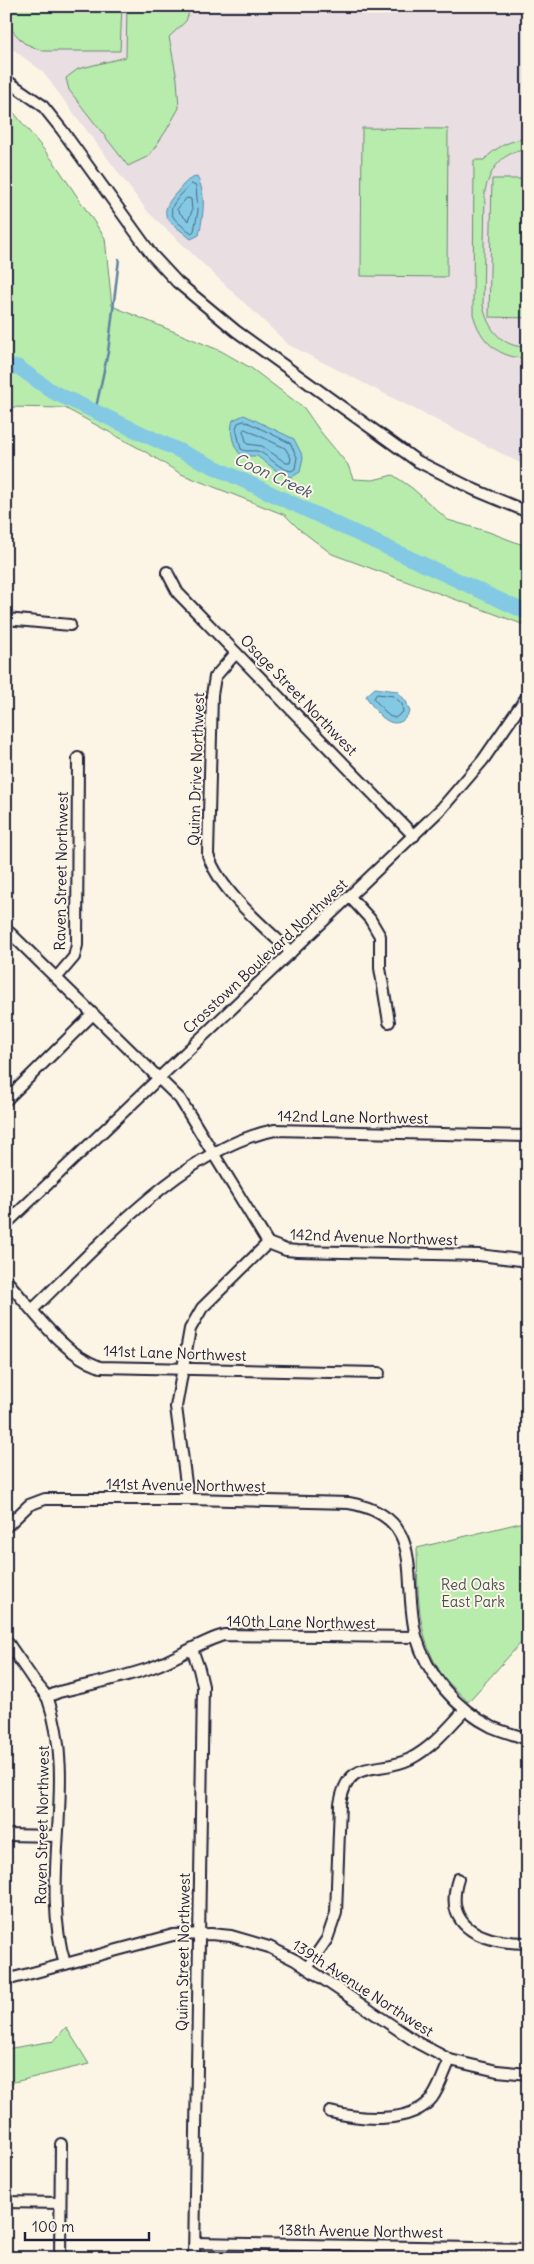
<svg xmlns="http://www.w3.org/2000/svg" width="534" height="2264" viewBox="0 0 534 2264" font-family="Delius,sans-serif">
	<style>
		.built { fill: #e9dee1 }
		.green { fill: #b8ecad; stroke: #6d8774 }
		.water { fill: #83c9e4; stroke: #5c86a0 }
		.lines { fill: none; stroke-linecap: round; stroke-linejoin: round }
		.shore { stroke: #49657f; stroke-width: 1 }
		.stream { stroke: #5c86a0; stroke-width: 2.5 }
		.river { stroke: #83c9e4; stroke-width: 15 }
		.minor-casing { stroke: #22223b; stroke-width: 14 }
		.minor { stroke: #fcf5e5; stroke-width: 10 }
		.labels { text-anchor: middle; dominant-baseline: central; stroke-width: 4; stroke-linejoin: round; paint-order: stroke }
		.street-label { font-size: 15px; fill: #22223b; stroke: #fcf5e5 }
		.park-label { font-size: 15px; fill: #485458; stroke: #fcf5e5 }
		.water-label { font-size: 16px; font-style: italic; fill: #3f546e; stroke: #fcf5e5 }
	</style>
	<rect width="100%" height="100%" fill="#fcf5e5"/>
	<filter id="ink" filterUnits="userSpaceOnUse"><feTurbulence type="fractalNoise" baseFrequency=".02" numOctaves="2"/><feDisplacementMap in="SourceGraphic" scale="10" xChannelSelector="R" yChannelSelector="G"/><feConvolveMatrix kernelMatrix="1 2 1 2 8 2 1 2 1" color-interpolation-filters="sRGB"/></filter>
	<g filter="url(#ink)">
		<polygon class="built" points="6,6 528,6 528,467 289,345 148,212 42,71 6,44"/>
		<g class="green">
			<polygon points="6,6 122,6 120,51 43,51 24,43 8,26 6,22"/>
			<polygon points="127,6 191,6 186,21 169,37 177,79 179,108 166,131 149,156 128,166 69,90 66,78 78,69 126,57"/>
			<polygon points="6,103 54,162 105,238 112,306 221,351 251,368 304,408 320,431 348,465 353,479 373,480 393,475 412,488 448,520 489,532 528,547 528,623 522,624 332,554 299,529 285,515 181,474 144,451 65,408 6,407"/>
			<polygon points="362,128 448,129 447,277 361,276"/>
			<path d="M528 138V150C503 150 490 169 485 191L483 305C487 328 502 348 528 347V358C499 359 480 341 473 314L474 160H484C496 147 510 140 528 138Z"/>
			<polygon points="492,179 528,179 528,318 489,317"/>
			<path d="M528 1521V1637H526L468 1702C461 1694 451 1686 444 1677 416 1639 418 1594 417 1548Z"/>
			<polygon points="66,2027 89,2064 14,2082 6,2090 6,2049 54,2041"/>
		</g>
		<g class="water">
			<path d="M197 177C207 195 203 216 199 235L191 239C169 220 154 217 178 191 184 184 188 178 197 177Z"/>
			<path d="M244 415 294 439 303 457 300 472 292 477 281 474 257 456H242C233 448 229 431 233 420Z"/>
			<path d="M375 688 397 691 406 701 410 712C408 714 405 719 402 721 387 730 372 706 366 696Z"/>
		</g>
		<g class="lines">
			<g class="shore">
				<path d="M191 184 196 186 198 211 194 231 192 233C160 212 170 207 191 184Z"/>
				<polygon points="187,198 191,199 192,211 188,221 177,210"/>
				<path d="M245 421 290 443 297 457 295 469 291 471C278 468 271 458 260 452 253 449 247 453 241 449L236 428 238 423Z"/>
				<polygon points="245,429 285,448 291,458 290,463 286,463 262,446 247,444 243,431"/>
				<polygon points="377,694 394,696 402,704 403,712 395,718 389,716 374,699"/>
			</g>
			<polyline class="stream" points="95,412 108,352 119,259"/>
			<polyline class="river" points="6,367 18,367 53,392 528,613"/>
			<defs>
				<g id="minor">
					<polyline points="6,80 42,105 62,130 152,255 177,282 200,301 236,331 417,461 475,490 528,512"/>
					<polyline points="167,572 178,593 414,836"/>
					<polyline points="6,619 70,625"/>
					<path d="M236 653 215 677 212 695 208 855C220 891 263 926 291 952"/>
					<polyline points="350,897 370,919 380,936 380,968 389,1022"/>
					<polyline points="6,929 180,1099 268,1243 286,1250 297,1251 479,1255 528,1261"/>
					<polyline points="57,977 74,957 77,945 78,758"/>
					<polyline points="6,1100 92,1015"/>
					<polyline points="6,1224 442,808 483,760 528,695"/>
					<path d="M6 1280C33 1310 62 1354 100 1367L379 1373"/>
					<path d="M32 1310C98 1247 184 1147 275 1130L528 1136"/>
					<polyline points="188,1499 176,1407 190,1329 202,1308 268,1243"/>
					<path d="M6 1527 29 1505 45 1499H188L349 1503C429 1517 401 1579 416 1636 427 1675 456 1709 492 1727 503 1732 516 1735 528 1739"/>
					<path d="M6 1640C15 1654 25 1667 34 1681 39 1687 45 1693 48 1699 78 1785 39 1877 65 1964"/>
					<polyline points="192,1649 199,1669 203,1686 194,2258"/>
					<path d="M47 1697 59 1692C90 1684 123 1678 153 1667 178 1658 199 1642 224 1635L416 1637"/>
					<polyline points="6,1835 57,1836"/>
					<path d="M458 1879C442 1930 486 1943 528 1943"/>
					<path d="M307 1968 327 1939 336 1913 340 1804C348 1756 377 1775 410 1759 433 1747 448 1728 465 1710"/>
					<polyline points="6,1980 173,1935 211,1934 231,1936 269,1947 295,1960 418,2043 450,2060 497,2071 528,2074"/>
					<path d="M330 2112C359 2119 411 2125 432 2098 440 2087 444 2072 450 2060"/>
					<polyline points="6,2202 60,2203"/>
					<polyline points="195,2243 528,2249"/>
					<polyline points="60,2258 61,2144"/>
				</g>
			</defs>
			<use href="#minor" class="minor-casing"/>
			<use href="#minor" class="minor"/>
		</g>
	</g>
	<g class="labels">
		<g class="street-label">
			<text transform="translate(299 695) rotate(46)">Osage Street Northwest</text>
			<text transform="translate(196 769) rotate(-88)">Quinn Drive Northwest</text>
			<text transform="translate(61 871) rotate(-89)">Raven Street Northwest</text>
			<text transform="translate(265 956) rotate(-43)">Crosstown Boulevard Northwest</text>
			<text transform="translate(353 1117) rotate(1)">142nd Lane Northwest</text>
			<text transform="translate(374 1237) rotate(2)">142nd Avenue Northwest</text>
			<text transform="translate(175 1353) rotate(2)">141st Lane Northwest</text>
			<text transform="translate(186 1485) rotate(1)">141st Avenue Northwest</text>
			<text transform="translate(301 1622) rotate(1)">140th Lane Northwest</text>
			<text transform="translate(42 1825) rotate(-89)">Raven Street Northwest</text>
			<text transform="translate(183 1952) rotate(-89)">Quinn Street Northwest</text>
			<text transform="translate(363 1988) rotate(33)">139th Avenue Northwest</text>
			<text transform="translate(361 2231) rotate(1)">138th Avenue Northwest</text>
		</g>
		<g class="park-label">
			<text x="473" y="1584">Red Oaks<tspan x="473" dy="17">East Park</tspan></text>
		</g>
		<g class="water-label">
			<text transform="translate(273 475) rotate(25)">Coon Creek</text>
		</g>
	</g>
	<rect width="534" height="2264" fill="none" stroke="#fcf5e5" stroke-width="25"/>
	<rect x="12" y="12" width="509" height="2239" fill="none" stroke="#22223b" stroke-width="2" filter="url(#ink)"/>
	<path d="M25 2232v8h124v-8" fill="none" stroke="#22223b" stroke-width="2.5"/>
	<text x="32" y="2232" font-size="15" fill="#22223b" stroke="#fcf5e5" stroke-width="4" paint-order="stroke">100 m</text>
</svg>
